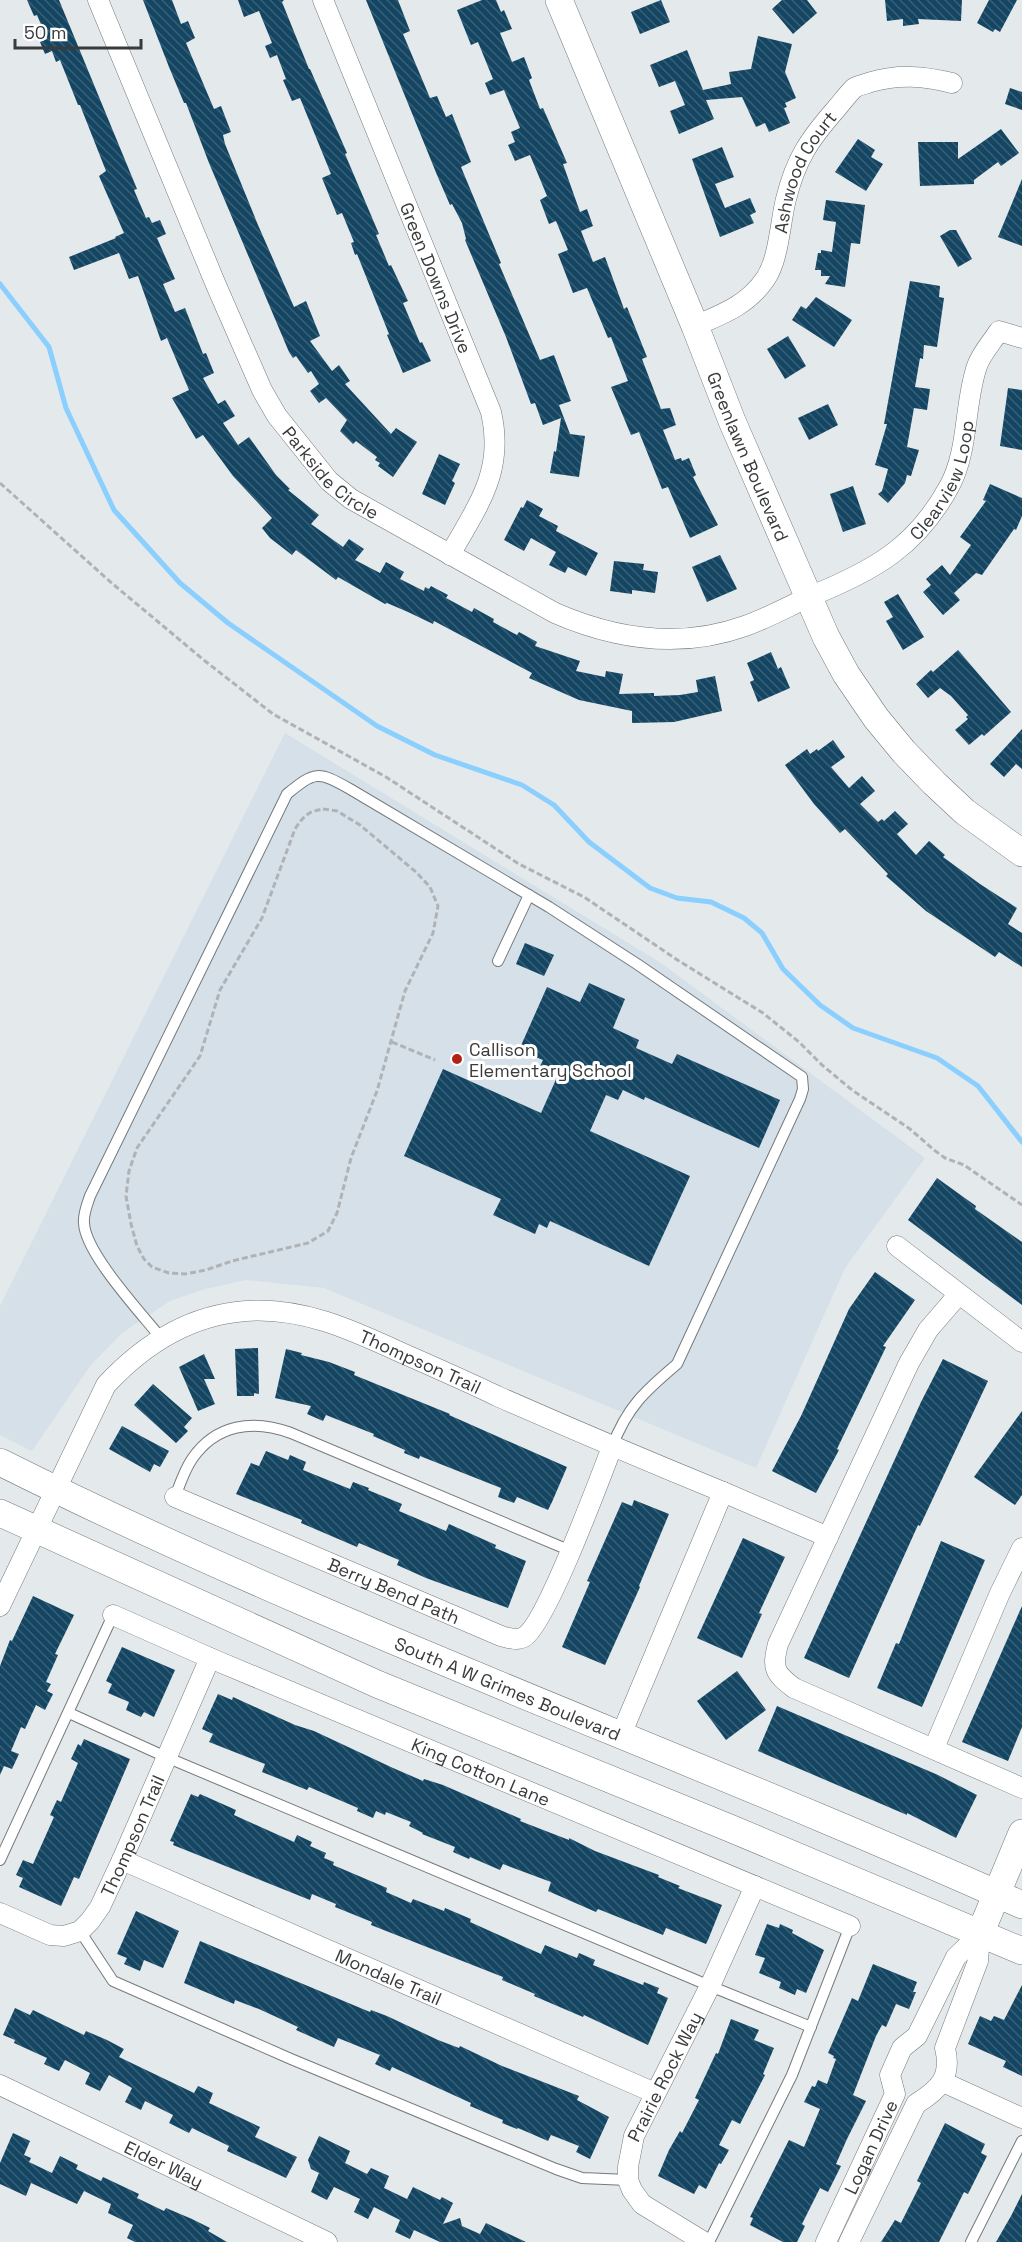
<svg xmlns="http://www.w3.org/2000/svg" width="1022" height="2242" viewBox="0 0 1022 2242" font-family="'Space Grotesk',sans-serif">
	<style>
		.built { fill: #d5e0e9 }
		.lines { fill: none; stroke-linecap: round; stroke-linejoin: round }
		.stream { stroke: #8acffe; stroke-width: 5 }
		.building { fill: url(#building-back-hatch) }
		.lane-casing { stroke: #757a7d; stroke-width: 12 }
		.street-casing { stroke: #757a7d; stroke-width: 21 }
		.secondary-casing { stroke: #757a7d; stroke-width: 28 }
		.path { stroke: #afb3b6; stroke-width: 3; stroke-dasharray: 6 3; stroke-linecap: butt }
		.lane { stroke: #fff; stroke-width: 10 }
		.street { stroke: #fff; stroke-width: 20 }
		.secondary { stroke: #fff; stroke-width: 27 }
		.poi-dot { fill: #b12216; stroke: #fff; stroke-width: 2 }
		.labels { text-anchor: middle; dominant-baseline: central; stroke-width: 6; stroke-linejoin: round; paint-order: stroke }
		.street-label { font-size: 18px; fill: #383a3b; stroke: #fff }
		.poi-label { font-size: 18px; fill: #383a3b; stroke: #fff; text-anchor: start }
	</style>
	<defs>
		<pattern id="building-back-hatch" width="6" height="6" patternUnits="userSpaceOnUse" patternTransform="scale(1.5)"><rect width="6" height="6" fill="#144663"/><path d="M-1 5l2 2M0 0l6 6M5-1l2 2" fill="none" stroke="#375f76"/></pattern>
	</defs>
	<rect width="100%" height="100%" fill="#e4e9ec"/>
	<polygon class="built" points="285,733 661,963 925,1158 845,1268 756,1468 324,1288 246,1280 205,1289 170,1301 122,1333 90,1366 32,1451 0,1435 0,1306"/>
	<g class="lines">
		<polyline class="stream" points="0,284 49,347 66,408 114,510 180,583 228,623 377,726 435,755 522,785 554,805 589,842 650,888 677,898 711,902 744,918 762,933 783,969 820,1005 853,1028 937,1058 978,1086 1022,1142"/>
	</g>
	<g class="building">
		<polygon points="27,0 59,0 137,189 134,190 146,218 149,217 152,223 160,220 166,234 157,238 175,279 163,284 175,312 185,308 203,354 206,353 214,373 203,378 218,404 225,400 235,416 223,423 238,445 249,437 276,475 290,489 288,490 319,515 311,524 343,547 349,539 364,549 355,560 380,573 386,562 404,572 400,579 424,591 425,587 429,589 431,586 448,595 446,598 472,612 474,608 494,619 493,622 517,635 519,632 537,642 535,646 580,661 576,671 605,677 606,671 623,674 619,694 654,693 654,696 680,695 698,692 696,680 715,676 722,711 674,722 632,723 632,711 579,700 529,678 532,673 434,621 433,624 408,612 387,603 385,604 338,577 336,580 296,550 292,555 270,538 262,528 272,518 233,476 203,435 196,439 172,398 189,390 167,338 161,341 138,276 129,279 119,253 74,270 69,257 116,238 115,237 124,233 99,176 106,171 80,105 78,105 60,60 56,62 52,51 45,54 40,42 47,39 37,15 34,16"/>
		<polygon points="143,0 172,0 181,24 188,21 195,38 186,43 214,109 221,106 231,132 223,135 225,144 258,225 294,307 306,301 320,336 310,341 332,371 339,365 350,381 345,384 391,434 396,428 417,442 393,477 378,466 380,463 375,460 377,457 356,441 353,444 340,431 347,420 326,398 319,403 310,391 319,384 311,371 308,373 296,356 293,358 289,352 209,163 186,103 184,103 169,67"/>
		<polygon points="238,0 284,0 282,2 309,69 310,69 347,153 345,154 379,234 376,235 389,266 391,265 408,301 403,303 420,343 422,342 431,361 403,373 387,335 389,334 357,254 355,255 351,243 354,242 342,213 337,215 322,178 331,174 300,98 292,101 283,80 286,79 277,55 270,58 265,46 272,43 259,11 244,17"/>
		<polygon points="366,0 398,0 410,31 403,34 430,98 437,96 446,117 452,114 471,162 461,167 501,263 499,264 540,360 554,355 571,401 559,405 570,434 585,436 579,477 550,473 554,451 556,452 561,418 543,425 535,403 531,404 506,337 465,240 466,239 462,223 452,204 450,205 437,175"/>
		<polygon points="482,0 496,0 501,12 504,10 512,29 500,33 512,62 524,57 532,78 529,80 540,109 543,108 567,163 563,164 580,212 587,209 593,226 581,231 593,262 605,257 624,309 627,307 647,357 642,359 661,409 670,408 676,425 663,430 675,460 681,458 682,461 689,458 696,475 693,477 718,525 690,538 668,487 662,489 639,432 631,435 611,387 628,381 611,337 608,338 587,288 573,293 558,254 568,250 556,221 549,224 540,200 547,196 530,155 515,161 508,145 515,142 511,132 520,128 504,90 490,95 485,83 493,79 478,42 471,45 457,10"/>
		<polygon points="661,0 670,22 640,34 631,12"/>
		<polygon points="782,0 807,0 817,13 793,34 772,9"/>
		<polygon points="885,0 962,0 961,21 918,19 919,24 903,26 903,19 887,21"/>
		<polygon points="989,0 1017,0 1000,32 995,29 993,32 977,23"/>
		<polygon points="758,36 792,44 785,72 796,98 785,103 787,107 784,108 790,123 769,132 765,123 756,127 742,97 706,100 714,119 679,134 670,111 685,105 675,81 659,87 650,65 687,50 703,90 731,84 729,72 751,69"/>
		<polygon points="1010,88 1022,92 1022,110 1005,104"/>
		<polygon points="1001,129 1019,153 1001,166 998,162 974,180 974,184 920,186 918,142 958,142 958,159"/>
		<polygon points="858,139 875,150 871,157 883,164 866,191 835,172"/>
		<polygon points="722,147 734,177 715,184 725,208 750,198 756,212 750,215 754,223 720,237 692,159"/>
		<polygon points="1022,179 1022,246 998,237"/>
		<polygon points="826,200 865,205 860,244 851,243 845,287 825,284 830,276 821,276 821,270 815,270 818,253 821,253 821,250 832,252 836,222 823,220"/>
		<polygon points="950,230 956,230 972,259 958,267 940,236"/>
		<polygon points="910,281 940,286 939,297 944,298 937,347 924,345 923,359 920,358 915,387 930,389 927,410 914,408 907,447 919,450 911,476 907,475 905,483 888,503 878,494 882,491 888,469 875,465 887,424 884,424"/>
		<polygon points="816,297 852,320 834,347 792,320 801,306 806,309"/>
		<polygon points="788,336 806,366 785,379 767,349"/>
		<polygon points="1008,388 1022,390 1022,450 1000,446"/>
		<polygon points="828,404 838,425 809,440 798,418"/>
		<polygon points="439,454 460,464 452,481 455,483 445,505 422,494"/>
		<polygon points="990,484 1022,498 1022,516 1016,530 1014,529 982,575 976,573 954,593 960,600 943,615 923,592 931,585 926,579 942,565 950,575 971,545 960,537 986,501 983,500"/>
		<polygon points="853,486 866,524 843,532 830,494"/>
		<polygon points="527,500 543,509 539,516 558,526 556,531 598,553 586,576 568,567 565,573 549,565 556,552 531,538 524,551 504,540 521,507 523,508"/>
		<polygon points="720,555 737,589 707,602 692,567"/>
		<polygon points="614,561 644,564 643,570 658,572 655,593 632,590 632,594 610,591"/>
		<polygon points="898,594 924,637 903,650 886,621 893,617 884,602"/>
		<polygon points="958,650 1011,712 984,736 982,734 969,745 955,730 968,719 966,717 968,715 951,696 940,688 928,698 916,684 931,670 933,672"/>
		<polygon points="771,652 778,669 781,667 790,688 758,702 750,682 754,680 747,663"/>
		<polygon points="1022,729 1022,769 1016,764 1004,777 990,764"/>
		<polygon points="833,740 845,757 831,767 849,788 862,776 875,791 860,804 878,822 882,819 884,821 895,811 908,824 897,834 916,855 929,841 945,855 943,857 980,884 1017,908 1008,924 1022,933 1022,967 999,952 995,957 926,911 886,876 888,874 845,829 840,833 814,804 785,765 807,749 810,754 817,749 818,751"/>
		<polygon points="525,943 554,955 544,976 516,964"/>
		<polygon points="589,983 625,999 613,1028 639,1040 636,1048 672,1064 677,1054 780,1100 759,1148 645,1097 644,1100 623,1090 618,1100 606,1095 590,1131 690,1176 649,1266 550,1221 547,1228 539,1224 535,1234 493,1215 501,1199 404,1156 443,1069 541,1113 558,1075 540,1066 543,1060 519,1050 547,987 580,1002"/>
		<polygon points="937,1178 976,1206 975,1209 1022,1242 1022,1305 908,1220"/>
		<polygon points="875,1272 915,1300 883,1346 886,1347 837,1449 839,1450 816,1493 772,1471 801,1416 849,1309"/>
		<polygon points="258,1348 259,1394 254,1393 254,1396 237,1396 235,1349"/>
		<polygon points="286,1349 302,1353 301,1355 329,1362 355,1372 354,1375 450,1414 449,1415 567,1467 552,1502 548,1510 517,1497 514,1503 498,1497 501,1488 420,1456 419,1459 404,1453 405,1450 373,1436 374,1434 336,1419 326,1415 323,1421 307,1414 311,1406 275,1398"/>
		<polygon points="204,1354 215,1379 204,1379 215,1404 198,1411 179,1367"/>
		<polygon points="943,1359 988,1381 920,1526 918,1525 849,1678 804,1658 921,1402"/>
		<polygon points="153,1384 192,1418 184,1427 188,1431 176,1443 134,1405"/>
		<polygon points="1022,1411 1022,1495 1015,1505 974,1477"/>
		<polygon points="122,1426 169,1451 160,1467 154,1464 150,1472 109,1449"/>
		<polygon points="266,1451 288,1460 290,1455 306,1462 303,1470 350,1489 353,1482 369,1488 368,1490 402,1504 399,1511 446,1531 449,1524 496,1545 495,1548 526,1561 508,1608 426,1578 397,1565 399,1560 359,1543 357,1547 301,1523 302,1520 236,1494 251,1463 259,1466"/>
		<polygon points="634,1500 669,1514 639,1586 640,1587 605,1665 562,1647 590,1582 587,1581 622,1502 632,1506"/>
		<polygon points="743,1538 785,1557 759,1613 762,1614 742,1658 697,1638"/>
		<polygon points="941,1541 985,1560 922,1707 877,1688 896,1643 899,1644"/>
		<polygon points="33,1596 74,1615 55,1654 58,1655 46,1682 51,1684 47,1691 53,1694 45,1710 36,1705 25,1729 21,1727 11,1751 19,1754 12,1769 4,1766 0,1775 0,1666 10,1640 12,1641"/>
		<polygon points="1022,1606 1022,1727 1008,1761 962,1742"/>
		<polygon points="122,1647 175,1670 154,1717 144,1712 141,1717 126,1710 129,1702 108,1693 112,1684 106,1681"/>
		<polygon points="737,1671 766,1710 726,1740 697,1701"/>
		<polygon points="218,1694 232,1700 233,1697 295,1725 314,1731 393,1768 423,1781 424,1779 443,1785 521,1819 520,1821 569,1840 569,1838 595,1851 659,1875 658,1877 680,1886 678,1888 722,1905 708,1940 706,1944 666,1928 663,1935 598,1909 596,1912 548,1891 551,1882 503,1864 500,1870 470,1857 469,1859 453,1852 455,1847 422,1834 423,1833 409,1826 411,1822 386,1812 385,1815 376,1811 373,1818 357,1811 358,1808 309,1787 307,1790 262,1772 265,1764 209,1742 213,1734 202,1729"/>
		<polygon points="777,1706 938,1775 977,1795 956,1838 907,1813 907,1815 758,1751"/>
		<polygon points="84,1739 130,1759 79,1879 74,1877 61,1906 19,1887 23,1878 16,1875 23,1860 33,1864 54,1817 50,1815 57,1800 61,1802 78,1763 71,1759 78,1744 81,1746"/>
		<polygon points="191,1794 198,1797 200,1794 236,1810 234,1815 294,1842 297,1835 312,1842 310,1846 326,1853 324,1858 334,1862 333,1865 387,1888 386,1892 411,1903 413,1899 444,1911 445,1908 471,1919 470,1922 541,1954 545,1945 577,1958 579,1953 595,1960 593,1965 643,1985 644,1982 659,1988 657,1993 668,1998 648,2045 584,2015 583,2017 534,1996 535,1994 502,1980 503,1977 371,1925 372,1922 335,1907 336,1904 312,1894 310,1900 173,1845 174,1842 170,1841"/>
		<polygon points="136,1911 179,1931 163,1968 144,1960 140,1971 124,1964 127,1958 117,1954"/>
		<polygon points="767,1924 779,1928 780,1924 793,1930 792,1933 824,1950 806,1993 797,1989 795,1995 779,1988 781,1982 759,1973 765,1958 755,1955"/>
		<polygon points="200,1941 370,2012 371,2010 387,2016 438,2040 459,2048 460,2046 502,2066 579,2096 577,2100 609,2117 590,2159 576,2152 579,2146 551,2135 548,2141 518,2128 517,2129 502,2123 503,2120 470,2106 471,2103 425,2082 392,2067 390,2071 375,2064 380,2055 338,2038 334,2047 296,2030 298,2027 259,2009 235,2000 234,2004 184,1983"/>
		<polygon points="873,1964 917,1982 913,1992 916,1992 909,2009 896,2004 886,2027 882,2025 876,2036 853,2095 866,2101 847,2139 836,2164 841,2166 828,2192 820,2188 802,2224 805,2226 797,2242 783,2242 750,2225 753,2218 750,2217 789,2140 804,2147 820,2109 804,2102 812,2086 815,2087 818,2080 827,2084 836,2059 833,2058 834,2056 828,2053 852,1998 858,2001"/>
		<polygon points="1022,1985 1022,2076 1003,2067 1006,2061 968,2044 980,2016 991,2021 994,2016 1004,2020"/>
		<polygon points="15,2008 30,2015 33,2010 84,2035 86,2031 107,2040 124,2049 119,2057 194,2093 198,2086 213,2093 209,2103 260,2127 255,2137 297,2157 286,2178 227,2151 229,2146 192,2128 189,2133 169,2123 173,2115 145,2101 141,2110 125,2102 132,2088 109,2075 100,2091 85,2084 90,2073 65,2060 59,2071 44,2064 47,2058 14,2043 15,2040 3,2035"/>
		<polygon points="731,2019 759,2030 754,2040 774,2048 763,2074 765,2075 740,2124 732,2120 719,2145 729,2150 721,2164 719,2163 706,2189 699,2185 694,2194 658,2176 669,2150 680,2131 682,2133 699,2100 695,2098 716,2053 718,2054"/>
		<polygon points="945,2123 985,2144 981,2153 987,2156 968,2194 964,2192 939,2242 881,2242 895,2220 901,2223 921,2183 917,2181"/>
		<polygon points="13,2133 30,2141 24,2155 31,2158 29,2162 52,2173 60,2156 78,2165 76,2169 101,2181 103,2177 139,2194 137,2198 164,2211 166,2208 192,2219 210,2228 208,2231 227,2242 135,2242 127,2238 133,2225 108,2213 111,2204 84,2191 77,2204 31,2183 26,2196 0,2184 0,2163"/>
		<polygon points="319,2136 350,2151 345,2163 367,2174 371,2168 389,2176 384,2188 407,2199 413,2187 440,2200 442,2197 453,2203 443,2224 460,2218 462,2226 480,2234 486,2223 526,2242 440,2242 414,2230 410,2239 395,2232 400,2220 374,2207 368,2219 354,2212 360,2199 334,2187 327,2200 311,2192 319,2173 311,2169 308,2160"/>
		<polygon points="1022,2194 1022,2242 996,2242 1011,2216"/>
	</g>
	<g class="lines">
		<defs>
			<g id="lane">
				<polyline points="498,961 529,895"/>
				<path d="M161 1338C141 1313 85 1253 84 1223 83 1214 87 1205 90 1196L287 794C315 771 318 771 350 789L549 907 637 964 802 1077 803 1089 800 1099 677 1364C645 1391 627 1407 612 1447"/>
				<path d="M175 1497C180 1484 184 1471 192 1459 216 1424 253 1419 291 1433L571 1551"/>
				<polyline points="69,1713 166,1757 710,1986 811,2027"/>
				<polyline points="0,1860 113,1615"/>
				<polyline points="80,1931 113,1981 291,2059 556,2169 582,2178 628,2180"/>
				<polyline points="709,2242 792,2075 850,1926"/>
				<polyline points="971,2242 1022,2141"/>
			</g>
			<g id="street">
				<path id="s1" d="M98 0 216 285 262 390 277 416 329 481 351 499 555 613C615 639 681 649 745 626 768 618 789 606 811 596 873 571 917 547 950 485 969 449 964 404 977 366 981 354 992 342 999 331L1022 338"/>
				<path id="s2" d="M323 0 491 412C505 472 477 506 450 555"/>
				<path id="s3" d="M695 326C723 314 748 305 766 278 779 258 780 223 786 199 796 159 809 140 836 109 842 102 848 94 854 88 859 85 866 84 871 82 899 74 924 76 952 83"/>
				<polyline points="897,1246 1022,1342"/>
				<path d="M958 1295 928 1330 909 1363 778 1644C772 1668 774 1673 794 1688L1022 1788"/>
				<polyline points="723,1492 828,1537"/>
				<path id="s4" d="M175 1497 501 1636C509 1638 517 1641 524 1637 546 1624 600 1478 612 1447"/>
				<path id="s5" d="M0 1606 106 1385C144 1344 190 1315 246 1311 303 1307 352 1330 402 1353 434 1367 466 1381 497 1396 572 1429 647 1461 723 1492L621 1735"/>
				<path id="s6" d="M113 1615 210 1658 850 1926"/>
				<polyline points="934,1748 1000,1593 1022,1548"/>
				<path id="s7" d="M122 1860 655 2093"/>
				<path id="s8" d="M0 1913 50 1935 64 1936 80 1931 90 1921 100 1907 122 1860 210 1658"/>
				<polyline points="943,2082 1022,2118"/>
				<path id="s9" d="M0 2085 327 2242"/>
				<path id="s10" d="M704 2242 642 2204 632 2190 628 2180V2167L634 2136 710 1986 755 1886"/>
				<path id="s11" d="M826 2242 895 2094 890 2075 902 2048 917 2036 956 1957 980 1934"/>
				<path d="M849 2242 916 2104C940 2089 952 2077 945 2048L978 1961 980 1934"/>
			</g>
			<g id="secondary">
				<path id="s12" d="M559 0 695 326 732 421 826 637 846 674 876 718 904 752 934 783 965 812 1022 853"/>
				<path id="s13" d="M0 1462C332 1628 683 1753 1022 1905"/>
				<polyline points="0,1513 377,1684 732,1829 1022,1951"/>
				<polyline points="980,1934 1022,1833"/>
			</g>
		</defs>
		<use href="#lane" class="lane-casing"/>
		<use href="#street" class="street-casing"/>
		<use href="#secondary" class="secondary-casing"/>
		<g class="path">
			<polyline points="0,483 114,585 205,661 273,714 386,777 519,864 584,897 679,961 763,1013 799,1042 822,1065 852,1090 910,1129 934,1150 945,1158 964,1165 1022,1205"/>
			<path d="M323 809 337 811 360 825 416 872 430 887 438 906 433 933 405 991 377 1091 351 1158 337 1213 328 1231 308 1243 232 1261 206 1270 185 1274 169 1273 152 1267 144 1259 137 1246 131 1224 126 1196 129 1171 137 1148 200 1056 220 990 262 918 295 829C303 817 308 811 323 809Z"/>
			<polyline points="392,1042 435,1060"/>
		</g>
		<use href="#lane" class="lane"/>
		<use href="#street" class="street"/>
		<use href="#secondary" class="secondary"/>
	</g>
	<circle class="poi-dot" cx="457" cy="1059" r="6"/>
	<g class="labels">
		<g class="street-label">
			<text stroke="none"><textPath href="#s3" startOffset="201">Ashwood Court</textPath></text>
			<text stroke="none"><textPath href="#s2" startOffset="300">Green Downs Drive</textPath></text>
			<text stroke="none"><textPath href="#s12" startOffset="494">Greenlawn Boulevard</textPath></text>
			<text stroke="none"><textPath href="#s1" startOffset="532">Parkside Circle</textPath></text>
			<text stroke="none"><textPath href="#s1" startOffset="1250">Clearview Loop</textPath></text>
			<text stroke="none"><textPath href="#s5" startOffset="591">Thompson Trail</textPath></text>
			<text stroke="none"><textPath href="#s4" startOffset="238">Berry Bend Path</textPath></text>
			<text stroke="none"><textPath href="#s13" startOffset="556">South A W Grimes Boulevard</textPath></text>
			<text stroke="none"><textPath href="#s6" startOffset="400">King Cotton Lane</textPath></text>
			<text stroke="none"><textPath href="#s8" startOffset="195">Thompson Trail</textPath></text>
			<text stroke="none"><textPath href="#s7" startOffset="291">Mondale Trail</textPath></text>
			<text stroke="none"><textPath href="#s10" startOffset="212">Prairie Rock Way</textPath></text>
			<text stroke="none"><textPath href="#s11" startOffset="105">Logan Drive</textPath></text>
			<text stroke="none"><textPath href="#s9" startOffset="182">Elder Way</textPath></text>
		</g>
		<g class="poi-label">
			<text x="469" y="1049">Callison<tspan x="469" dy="21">Elementary School</tspan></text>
		</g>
	</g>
	<path d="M15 39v9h126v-9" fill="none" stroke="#383a3b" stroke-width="3"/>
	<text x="24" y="39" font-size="18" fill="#383a3b" stroke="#ffffff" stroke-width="4.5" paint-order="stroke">50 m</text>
</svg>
